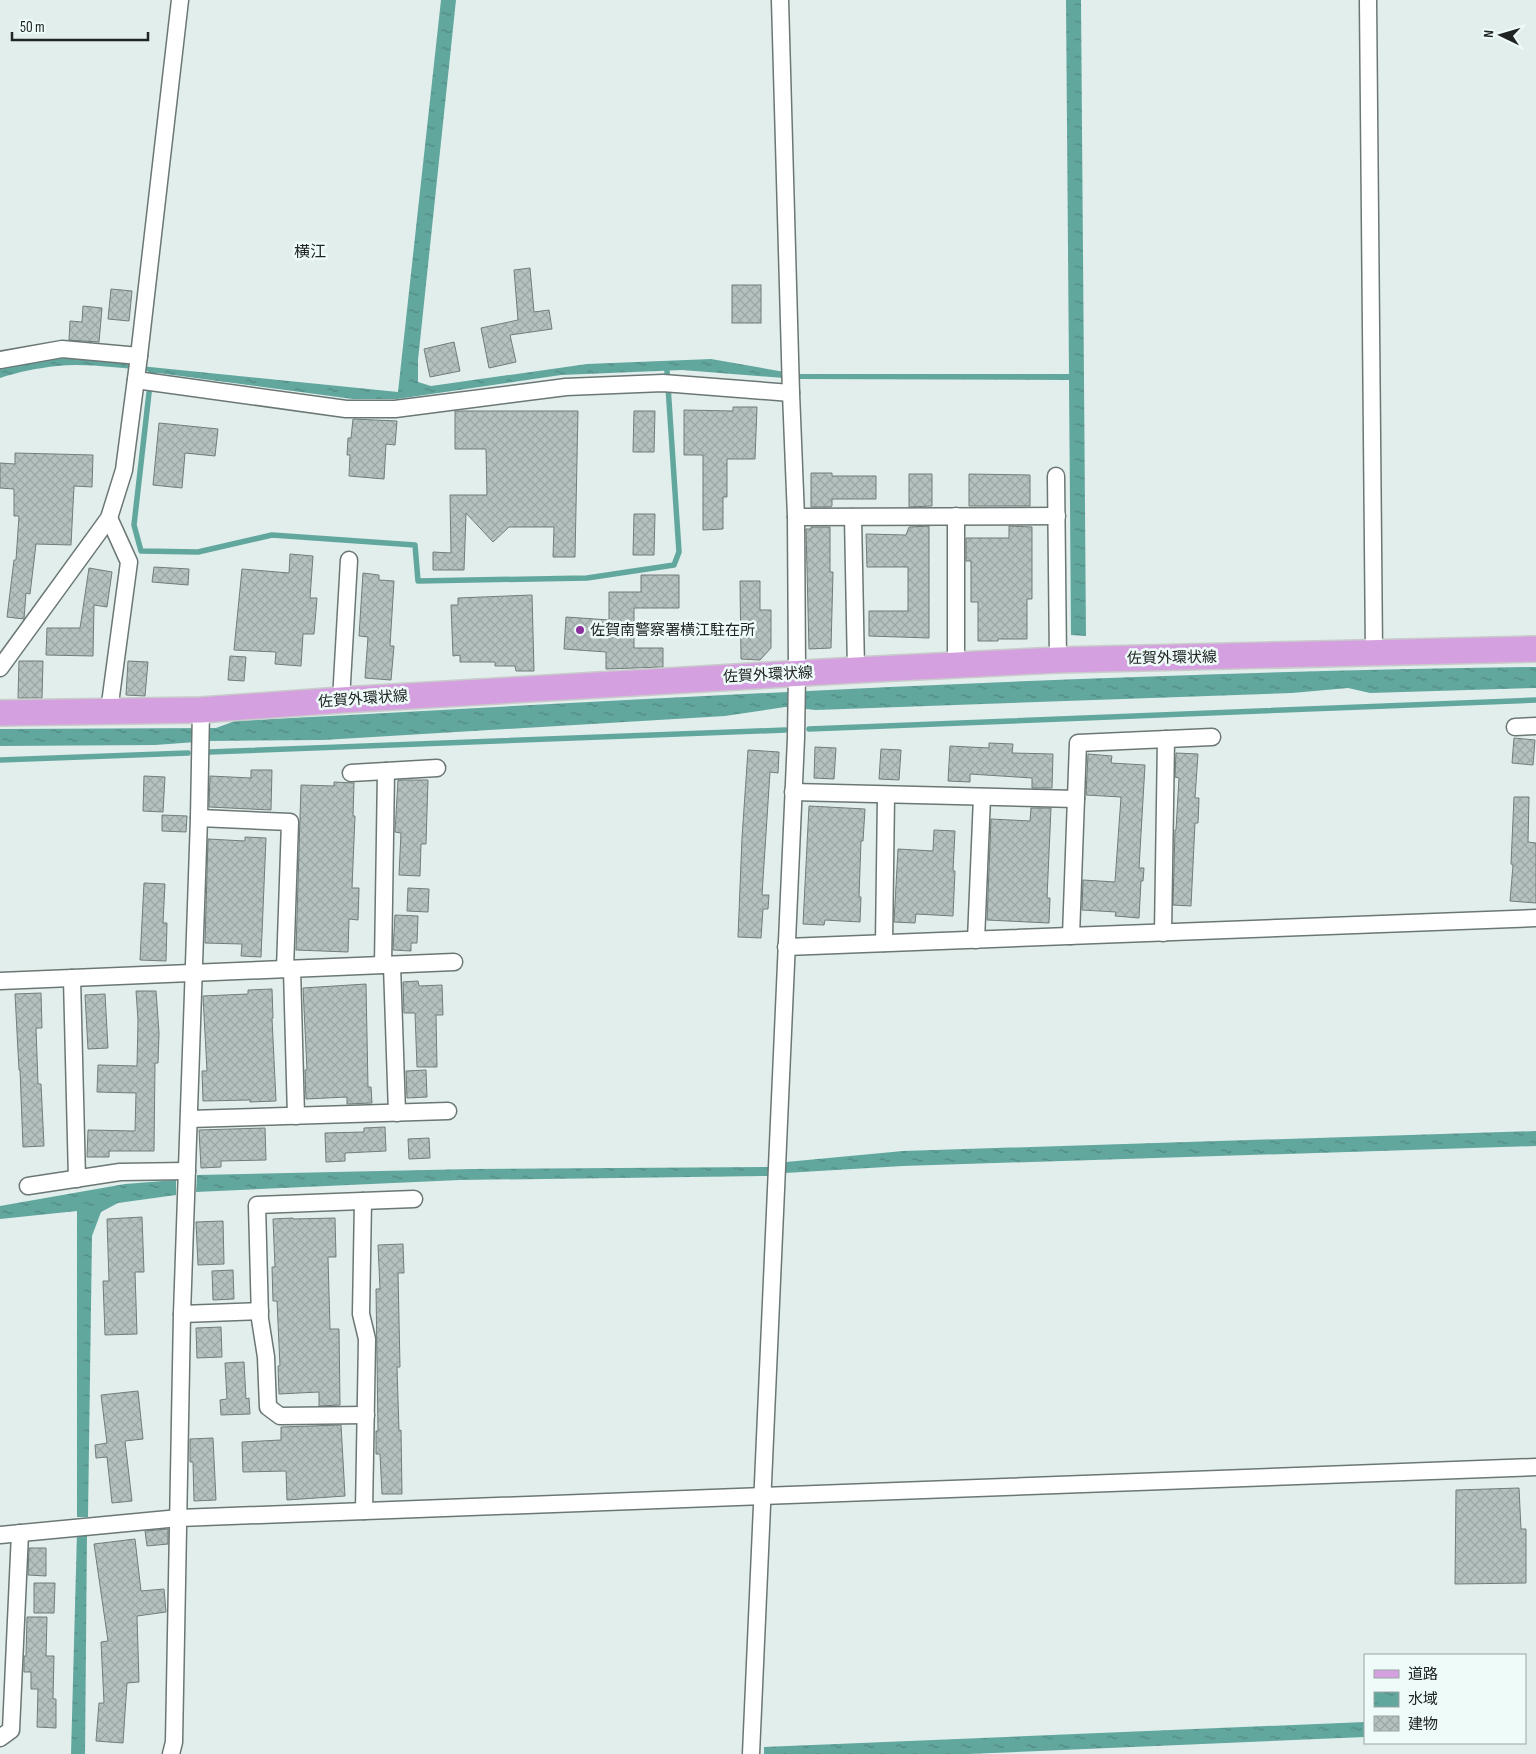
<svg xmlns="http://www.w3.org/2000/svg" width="1536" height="1754" viewBox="0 0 1536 1754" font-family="'Sofia Sans Condensed','Noto Sans JP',sans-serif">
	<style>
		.water { fill: url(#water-ripples) }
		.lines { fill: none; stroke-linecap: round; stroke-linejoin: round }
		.stream { stroke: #62a79e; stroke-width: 5.5 }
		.building { fill: url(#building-cross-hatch); stroke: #727d7b }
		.minor-casing { stroke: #6b7775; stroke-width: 19 }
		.primary-casing { stroke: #c9cbca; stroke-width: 28 }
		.minor { stroke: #fff; stroke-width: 16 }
		.primary { stroke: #d4a0e0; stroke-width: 25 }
		.poi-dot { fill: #8b319d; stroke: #eefbf9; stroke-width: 2 }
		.labels { text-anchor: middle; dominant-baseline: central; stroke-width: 5; stroke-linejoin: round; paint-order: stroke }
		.poi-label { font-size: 15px; fill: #202524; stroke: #eefbf9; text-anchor: start }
		.street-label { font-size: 15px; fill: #202524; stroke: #eefbf9 }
		.neighbourhood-label { font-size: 16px; fill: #202524; stroke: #eefbf9 }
	</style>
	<defs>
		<pattern id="water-ripples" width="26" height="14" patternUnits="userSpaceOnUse" patternTransform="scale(1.25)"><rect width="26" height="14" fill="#62a79e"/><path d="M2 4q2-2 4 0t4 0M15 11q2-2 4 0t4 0" fill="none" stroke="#508881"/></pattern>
		<pattern id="building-cross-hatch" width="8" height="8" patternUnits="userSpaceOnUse" patternTransform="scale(1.25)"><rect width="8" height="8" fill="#b4c1bf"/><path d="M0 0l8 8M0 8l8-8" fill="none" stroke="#9aa6a4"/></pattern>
	</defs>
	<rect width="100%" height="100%" fill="#e1eeec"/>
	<g class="water">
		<path d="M441 0H456L418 360V382L431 386 587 364 711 359 796 374H1069L1066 0H1081L1086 636 1071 635 1069 380 796 379 682 370 561 375 397 399H353L158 373 152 375 146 370C117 368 86 363 57 366 38 368 18 372 0 378V367L57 358 92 360 150 367 398 392Z"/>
		<path d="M1536 667V688L1370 693 1348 688 1292 693 816 710 785 707 725 716 323 740 210 741 155 745 0 746V729L216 728 235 721C668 698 1102 672 1536 667Z"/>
		<polygon points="1536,1131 1536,1146 903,1166 785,1173 786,1162 903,1151"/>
		<polygon points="769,1167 768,1176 460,1180 196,1192 197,1175 472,1169"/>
		<polygon points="176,1180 176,1195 118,1203 101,1212 92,1236 88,1517 77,1517 77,1211 0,1219 0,1206 125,1184"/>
		<polygon points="77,1533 87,1533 85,1754 71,1754"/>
		<polygon points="1365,1722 1365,1737 969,1754 764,1754 764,1747"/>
	</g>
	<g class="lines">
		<g class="stream">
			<polyline points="150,384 134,525 141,551 198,552 272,535 415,545 418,581 587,578 674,565 679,552 667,371"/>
			<polyline points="809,729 1536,700"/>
			<polyline points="209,752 785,730"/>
			<polyline points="0,760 188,753"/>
		</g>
	</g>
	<g class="building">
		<polygon points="530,268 534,312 549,310 552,329 510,335 516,362 489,368 481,328 518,320 514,270"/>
		<rect x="732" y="285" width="29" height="38"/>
		<polygon points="111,289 132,291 129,321 108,319"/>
		<polygon points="83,306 102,308 99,342 69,340 70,321 82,322"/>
		<polygon points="454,342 460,371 430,377 424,349"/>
		<polygon points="733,407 757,407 755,459 727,459 727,497 723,497 723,529 703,530 703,455 684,455 684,410 733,411"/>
		<polygon points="455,411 578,411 575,557 553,557 554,527 509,527 493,542 466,513 464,570 433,570 433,552 451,553 450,495 487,495 486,449 455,449"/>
		<polygon points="634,411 655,411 654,452 633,452"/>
		<polygon points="353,419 397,421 395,445 386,444 384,479 349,476 350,455 347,455 348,438 351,438"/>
		<polygon points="159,423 218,429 215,456 185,453 182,488 153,485"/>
		<polygon points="15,453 93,455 92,487 74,486 71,545 36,544 30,594 26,593 24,619 7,617 14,560 16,560 19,516 14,516 14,489 0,488 0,463 15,464"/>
		<polygon points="811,473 832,473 832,476 876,476 876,499 832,499 832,506 830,507 811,507"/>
		<polygon points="909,474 932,474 932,506 909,507"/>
		<polygon points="969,474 1030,475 1030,506 969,506"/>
		<polygon points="634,514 655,514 654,555 633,555"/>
		<polygon points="929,526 929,638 869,636 869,611 908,611 908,567 867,567 866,534 906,535 909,527"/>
		<polygon points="1009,526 1032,527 1032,599 1027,599 1027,639 998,639 998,641 978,641 978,602 971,602 971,561 966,561 966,538 1009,538"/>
		<polygon points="811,527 830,527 830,572 833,572 831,648 809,649 806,529 811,529"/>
		<polygon points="290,554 313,556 310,598 317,598 314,634 303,634 301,666 275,664 276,652 234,650 242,569 289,573"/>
		<polygon points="154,567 189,569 188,585 152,582"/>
		<polygon points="89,568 112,572 107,607 94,605 93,656 46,655 47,628 80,628"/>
		<polygon points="363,573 379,575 379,580 394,581 390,646 394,646 391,680 365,678 368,637 359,636"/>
		<polygon points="641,575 679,575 679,608 634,608 634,648 663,648 663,667 606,669 606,652 564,649 566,617 609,620 609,592 641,592"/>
		<polygon points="740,581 760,581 760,610 771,610 771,648 760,660 741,659"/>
		<polygon points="532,595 534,671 516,671 515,666 495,666 495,662 460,662 460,655 453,656 451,605 458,605 458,598"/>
		<polygon points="230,656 246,657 244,681 228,680"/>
		<polygon points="19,661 43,661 42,698 18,698"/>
		<polygon points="128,661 148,662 145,696 126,695"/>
		<polygon points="1514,738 1535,740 1533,765 1512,763"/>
		<polygon points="989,743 1013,744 1012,753 1053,754 1052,788 1032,788 1032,778 970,774 970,782 948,781 950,746 989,748"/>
		<polygon points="815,747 836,748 834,779 814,778"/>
		<polygon points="881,749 901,750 899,780 879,779"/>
		<polygon points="748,750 779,752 778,773 770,772 762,895 769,895 768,909 763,909 761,938 738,937 742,838"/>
		<polygon points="1176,753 1198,754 1195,798 1199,798 1198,823 1195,823 1191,906 1173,905 1175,830 1176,830 1179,778 1175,777"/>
		<polygon points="1088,754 1112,756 1111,763 1145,765 1139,868 1144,868 1143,881 1141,881 1139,918 1115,916 1116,912 1082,910 1083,880 1115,882 1121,797 1086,795"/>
		<polygon points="251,770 272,770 271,810 209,807 210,776 251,778"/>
		<polygon points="144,776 165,777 163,812 143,811"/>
		<polygon points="398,780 428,780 426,844 421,844 420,876 399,875 401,833 395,832"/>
		<polygon points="334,782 354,783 353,816 355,816 352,888 359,888 358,920 349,919 348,952 296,950 301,785 334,786"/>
		<polygon points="1514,797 1529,797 1528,842 1536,843 1536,903 1510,901 1513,865 1511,864"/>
		<polygon points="809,806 865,809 863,841 861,841 859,897 861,897 860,922 825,920 824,925 803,924"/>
		<polygon points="1031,808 1051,808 1047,898 1050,898 1049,923 987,920 991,819 1030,821"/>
		<polygon points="162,815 187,816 186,832 162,831"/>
		<polygon points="934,830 955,831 953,871 955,871 953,916 916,914 915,923 894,922 898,849 933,851"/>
		<polygon points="245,837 266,838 261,957 241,956 242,944 205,943 208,839 245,841"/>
		<polygon points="144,883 165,884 163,923 167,923 166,961 140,960"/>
		<polygon points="408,888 429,889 428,912 407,911"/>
		<polygon points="395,915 418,916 417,943 411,943 411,951 393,950"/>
		<polygon points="418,981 419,986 442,985 443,1015 436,1015 437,1067 417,1067 415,1013 404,1013 403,982"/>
		<polygon points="366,984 368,1087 371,1087 372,1103 347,1104 347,1097 306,1099 305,1070 307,1070 303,988"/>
		<polygon points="272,989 273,1018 272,1018 276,1101 250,1102 250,1100 203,1101 202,1071 207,1071 203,996 248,994 248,990"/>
		<polygon points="136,991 156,991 159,1033 158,1063 155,1063 154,1151 109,1151 109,1157 87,1157 88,1130 135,1131 136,1093 97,1092 98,1065 137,1066 138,1020"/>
		<polygon points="41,993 42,1028 36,1028 38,1084 41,1084 44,1146 23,1147 20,1070 19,1070 15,994"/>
		<polygon points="105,994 108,1048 88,1049 85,995"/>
		<polygon points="426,1070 427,1097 407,1098 406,1071"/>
		<polygon points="385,1127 386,1151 345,1153 345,1161 326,1162 325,1133 364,1132 364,1128"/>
		<polygon points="265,1128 266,1160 221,1161 221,1167 201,1168 199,1130"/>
		<polygon points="429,1138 430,1158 409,1159 408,1139"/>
		<polygon points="142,1217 144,1272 135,1272 137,1334 105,1335 103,1281 109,1281 107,1219"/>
		<polygon points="293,1218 293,1219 335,1218 336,1257 328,1257 330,1329 339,1329 340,1405 319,1406 319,1392 279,1394 278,1366 280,1366 277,1301 273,1301 272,1267 275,1267 273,1219"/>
		<polygon points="223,1221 224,1264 198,1265 196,1222"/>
		<polygon points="403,1244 404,1273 398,1273 400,1367 397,1367 399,1431 401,1430 402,1494 382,1494 380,1454 376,1454 376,1431 378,1431 376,1289 380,1289 378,1245"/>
		<polygon points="233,1270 234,1299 213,1300 212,1271"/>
		<polygon points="221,1327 222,1357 197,1358 196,1328"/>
		<polygon points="244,1362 246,1399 249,1398 250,1414 221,1415 220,1400 227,1399 225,1363"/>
		<polygon points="138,1391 143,1439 125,1441 132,1501 112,1503 107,1457 96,1458 95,1445 107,1443 101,1395"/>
		<polygon points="341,1425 345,1496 287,1500 286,1471 243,1472 242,1442 281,1440 281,1427"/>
		<polygon points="213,1438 216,1500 194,1501 193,1462 190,1462 190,1439"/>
		<polygon points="1519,1488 1521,1529 1526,1529 1526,1583 1455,1584 1456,1490"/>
		<polygon points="168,1529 168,1544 147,1546 145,1531"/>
		<polygon points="135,1539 141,1591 164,1589 166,1612 137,1616 139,1682 127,1683 123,1743 96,1741 99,1703 104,1703 101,1642 108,1641 94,1544"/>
		<polygon points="29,1548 46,1548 46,1576 28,1575"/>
		<polygon points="34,1583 55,1583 54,1613 34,1613"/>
		<polygon points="27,1617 47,1617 46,1656 54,1656 53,1699 56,1699 56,1728 37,1727 38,1689 31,1689 31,1672 24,1672 24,1656 26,1656"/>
	</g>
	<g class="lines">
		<defs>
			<g id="minor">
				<polyline points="1368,0 1374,654"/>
				<polyline points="0,360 62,349 139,356"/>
				<polyline points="136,380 346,409 395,409 566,387 663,383 791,393"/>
				<polyline points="1056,476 1058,660"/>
				<polyline points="956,516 956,665"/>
				<polyline points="796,517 1057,516"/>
				<polyline points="853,517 856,670"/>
				<polyline points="0,668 109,518 124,470 139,356 180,0"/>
				<polyline points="341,700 349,560"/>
				<polyline points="109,711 129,562 109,518"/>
				<polyline points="1515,727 1536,726"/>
				<polyline points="351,773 437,768"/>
				<polyline points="793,792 1076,799"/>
				<polyline points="199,818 290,822 285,969"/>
				<polyline points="1163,933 1166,739"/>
				<polyline points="1071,936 1078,743 1212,737"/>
				<polyline points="976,940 982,797"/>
				<polyline points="884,943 886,795"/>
				<polyline points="786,947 1536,918"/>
				<polyline points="383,965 386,771"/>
				<polyline points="392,965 397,1113"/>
				<polyline points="292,969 296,1116"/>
				<polyline points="72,978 77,1179"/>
				<polyline points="0,981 454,962"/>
				<polyline points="189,1119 448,1111"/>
				<polyline points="28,1186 120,1172 187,1171"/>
				<polyline points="363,1201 361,1314 367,1339 364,1511"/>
				<polyline points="182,1314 260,1311"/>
				<polyline points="366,1415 280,1416 268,1407 266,1357 260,1319 257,1205 414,1199"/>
				<polyline points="0,1535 179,1518 1536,1467"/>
				<polyline points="0,1738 11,1730 20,1533"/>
				<polyline points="171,1754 174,1742 182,1314 199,818 201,710"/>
				<polyline points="751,1754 796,738 797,673 796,517 791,393 780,0"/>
			</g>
			<polyline id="primary" points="0,713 201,710 341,700 856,670 1058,660 1536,649"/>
		</defs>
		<use href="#minor" class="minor-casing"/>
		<use href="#primary" class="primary-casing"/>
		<use href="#minor" class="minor"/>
		<use href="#primary" class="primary"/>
	</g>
	<circle class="poi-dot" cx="580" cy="630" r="5"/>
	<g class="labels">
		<g class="poi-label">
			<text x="590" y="630">佐賀南警察署横江駐在所</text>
		</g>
		<g class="street-label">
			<text transform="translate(1172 658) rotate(-1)">佐賀外環状線</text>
			<text transform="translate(768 675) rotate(-3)">佐賀外環状線</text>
			<text transform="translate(363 699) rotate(-4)">佐賀外環状線</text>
		</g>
		<g class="neighbourhood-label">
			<text x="310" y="252">横江</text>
		</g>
	</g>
	<rect x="1364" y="1654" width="162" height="90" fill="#eefbf9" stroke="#9ca5a4"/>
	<rect x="1374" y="1670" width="25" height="8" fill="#d4a0e0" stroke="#9ca5a4"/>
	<text x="1408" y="1679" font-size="15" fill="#202524">道路</text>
	<rect x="1374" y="1692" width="25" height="15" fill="url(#water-ripples)" stroke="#9ca5a4"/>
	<text x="1408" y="1704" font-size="15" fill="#202524">水域</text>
	<rect x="1374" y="1716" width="25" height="15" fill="url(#building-cross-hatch)" stroke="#9ca5a4"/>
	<text x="1408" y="1729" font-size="15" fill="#202524">建物</text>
	<g transform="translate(1501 35) rotate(275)" stroke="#eefbf9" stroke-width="4" paint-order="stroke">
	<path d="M0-4L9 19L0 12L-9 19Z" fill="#202524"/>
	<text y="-8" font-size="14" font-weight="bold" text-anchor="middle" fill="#202524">N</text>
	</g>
	<path d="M12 32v8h136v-8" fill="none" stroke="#202524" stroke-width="2.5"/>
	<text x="20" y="32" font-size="15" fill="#202524" stroke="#eefbf9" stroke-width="4" paint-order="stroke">50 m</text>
</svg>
